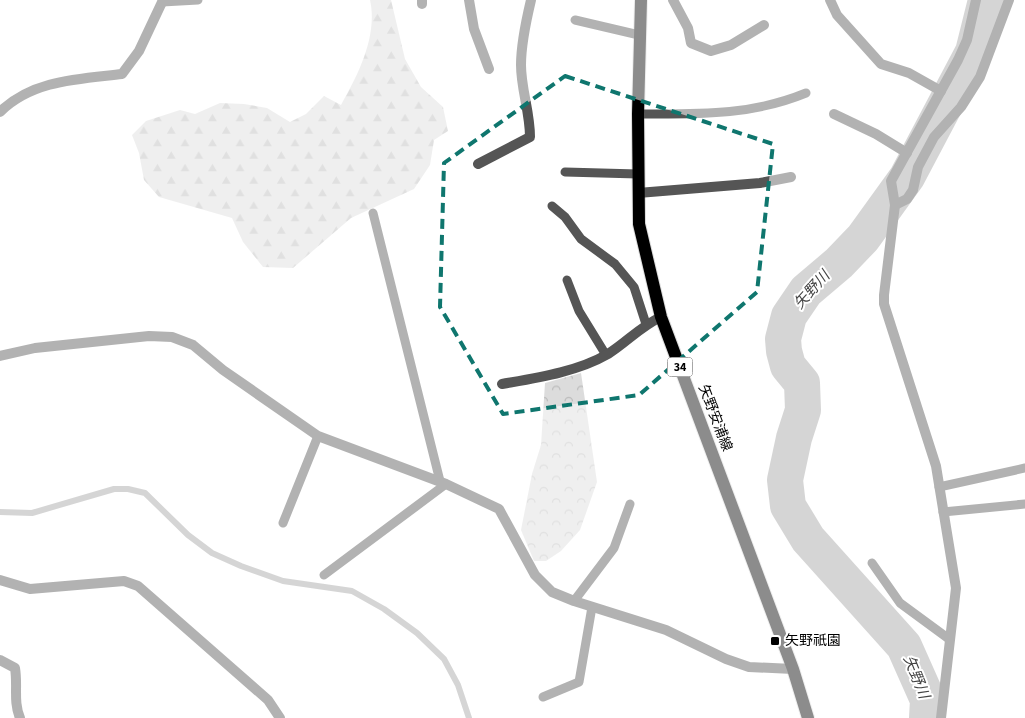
<svg xmlns="http://www.w3.org/2000/svg" width="1025" height="718" viewBox="0 0 1025 718" font-family="'Source Sans 3','Noto Sans JP',sans-serif">
	<style>
		.forest { fill: url(#forest-firs) }
		.park { fill: url(#park-crowns) }
		.lines { fill: none; stroke-linecap: round; stroke-linejoin: round }
		.stream { stroke: #a3a3a3; stroke-width: 6 }
		.river { stroke: #a3a3a3; stroke-width: 36 }
		.primary-casing { stroke: #dbdbdb; stroke-width: 14 }
		.lane { stroke: #555; stroke-width: 9 }
		.street { stroke: #555; stroke-width: 10 }
		.primary { stroke: #000; stroke-width: 12 }
		.marked { fill: none; stroke: #0f766e; stroke-width: 4; stroke-dasharray: 10 6; stroke-linejoin: round }
		.poi-dot { fill: #000; stroke: #fff; stroke-width: 2 }
		.labels { text-anchor: middle; dominant-baseline: central; stroke-width: 4; stroke-linejoin: round; paint-order: stroke }
		.shield { fill: #fff; stroke: #4c4c4c; stroke-width: 1 }
		.shield-label { font-size: 12px; font-weight: bold; fill: #000 }
		.street-label { font-size: 14px; fill: #000; stroke: #fff }
		.poi-label { font-size: 14px; fill: #000; stroke: #fff; text-anchor: start }
		.water-label { font-size: 15px; font-style: italic; fill: #444; stroke: #fff }
	</style>
	<defs>
		<pattern id="forest-firs" width="22" height="20" patternUnits="userSpaceOnUse" patternTransform="scale(1.25)"><rect width="22" height="20" fill="#dcdcdc"/><path d="M5 1l3.5 6h-7zM16 11l3.5 6h-7z" fill="#bbb"/></pattern>
		<pattern id="park-crowns" width="20" height="18" patternUnits="userSpaceOnUse" patternTransform="scale(1.25)"><rect width="20" height="18" fill="#dcdcdc"/><path d="M2 6a3 3 0 1 1 6 0M12 15a3 3 0 1 1 6 0" fill="none" stroke="#bbb"/></pattern>
	</defs>
	<rect width="100%" height="100%" fill="#fff"/>
	<path class="forest" d="M370 0H391L405 59 421 87 443 107 448 131 434 140 430 165 414 189 351 218 293 268 263 267 243 242 232 218 159 197 144 180 139 153 132 135 146 121 180 110 195 114 220 103 244 104 267 108 290 122 306 114 324 96 341 105C358 75 378 36 370 0Z"/>
	<polygon class="park" points="581,373 597,482 580,530 561,551 546,561 534,561 521,530 532,474 541,445 545,383"/>
	<g class="lines">
		<polyline class="stream" points="0,512 32,513 114,489 128,489 145,493 188,535 212,553 241,566 283,581 352,591 384,609 417,633 444,659 458,685 469,718"/>
		<polyline class="river" points="927,718 928,700 904,646 808,539 788,506 785,480 794,438 803,410 802,383 788,366 784,351 783,339 789,316 806,291 839,263 863,238 907,177 973,52 986,0"/>
		<defs>
			<polyline id="primary" points="641,0 638,114 639,224 661,317 793,669 808,718"/>
		</defs>
		<use href="#primary" class="primary-casing"/>
		<g class="lane">
			<polyline points="162,2 198,0"/>
			<polyline points="575,20 639,35"/>
			<path d="M638 114C698 114 750 116 806 93"/>
			<polyline points="565,172 638,174"/>
			<polyline points="552,206 565,217 581,239 615,264 634,287 646,324"/>
			<polyline points="373,213 440,481"/>
			<polyline points="567,280 579,311 606,355"/>
			<polyline points="939,487 1025,468"/>
			<polyline points="943,512 1025,504"/>
			<polyline points="283,523 318,436"/>
			<polyline points="872,563 900,603 949,639"/>
			<polyline points="324,575 446,484"/>
			<polyline points="574,601 614,548 630,504"/>
			<polyline points="543,697 579,682 592,607"/>
		</g>
		<g class="street">
			<polyline points="422,0 422,4"/>
			<polyline points="469,0 474,29 489,69"/>
			<polyline points="673,0 688,28 691,43 711,51 731,45 764,25"/>
			<polyline points="830,0 837,15 881,64 909,73 941,91"/>
			<path d="M0 112C32 80 79 79 122 74L139 51 163 0"/>
			<polyline points="834,114 876,134 907,153"/>
			<path d="M478 164 530 137C530 112 521 89 521 65 521 43 526 21 531 0"/>
			<polyline points="638,193 760,183 791,177"/>
			<polyline points="895,205 907,199 913,190 918,167 934,137 961,107 980,77 1009,0"/>
			<polyline points="0,356 35,348 149,336 172,337 193,345 223,370 318,436 446,484 499,509 535,575 552,592 574,601 666,630 726,659 749,667 793,669"/>
			<path d="M502 384C536 378 577 372 608 354 627 342 641 326 661 317"/>
			<polyline points="0,580 30,589 124,581 138,586 268,700 280,718"/>
			<path d="M0 660 15 668C18 686 13 701 20 718"/>
			<polyline points="941,718 956,588 936,466 884,304 884,295 895,205 891,181 958,60 967,40 976,0"/>
		</g>
		<use href="#primary" class="primary"/>
	</g>
	<path d="M0 0H1025V718H0ZM565 76 773 144 757 292 639 395 503 414 440 307 444 163Z" fill="#fff" fill-opacity=".55" fill-rule="evenodd"/>
	<path class="marked" d="M565 76 773 144 757 292 639 395 503 414 440 307 444 163Z"/>
	<rect class="poi-dot" x="770" y="636" width="10" height="10" rx="2.5"/>
	<g class="labels">
		<rect class="shield" x="667.5" y="357.5" width="25" height="19" rx="4"/>
		<g class="shield-label">
			<text x="680" y="367">34</text>
		</g>
		<g class="street-label">
			<text transform="translate(715 418) rotate(69)">矢野安浦線</text>
		</g>
		<g class="poi-label">
			<text x="785" y="641">矢野祇園</text>
		</g>
		<g class="water-label">
			<text transform="translate(812 290) rotate(-48)">矢野川</text>
			<text transform="translate(916 677) rotate(68)">矢野川</text>
		</g>
	</g>
</svg>
